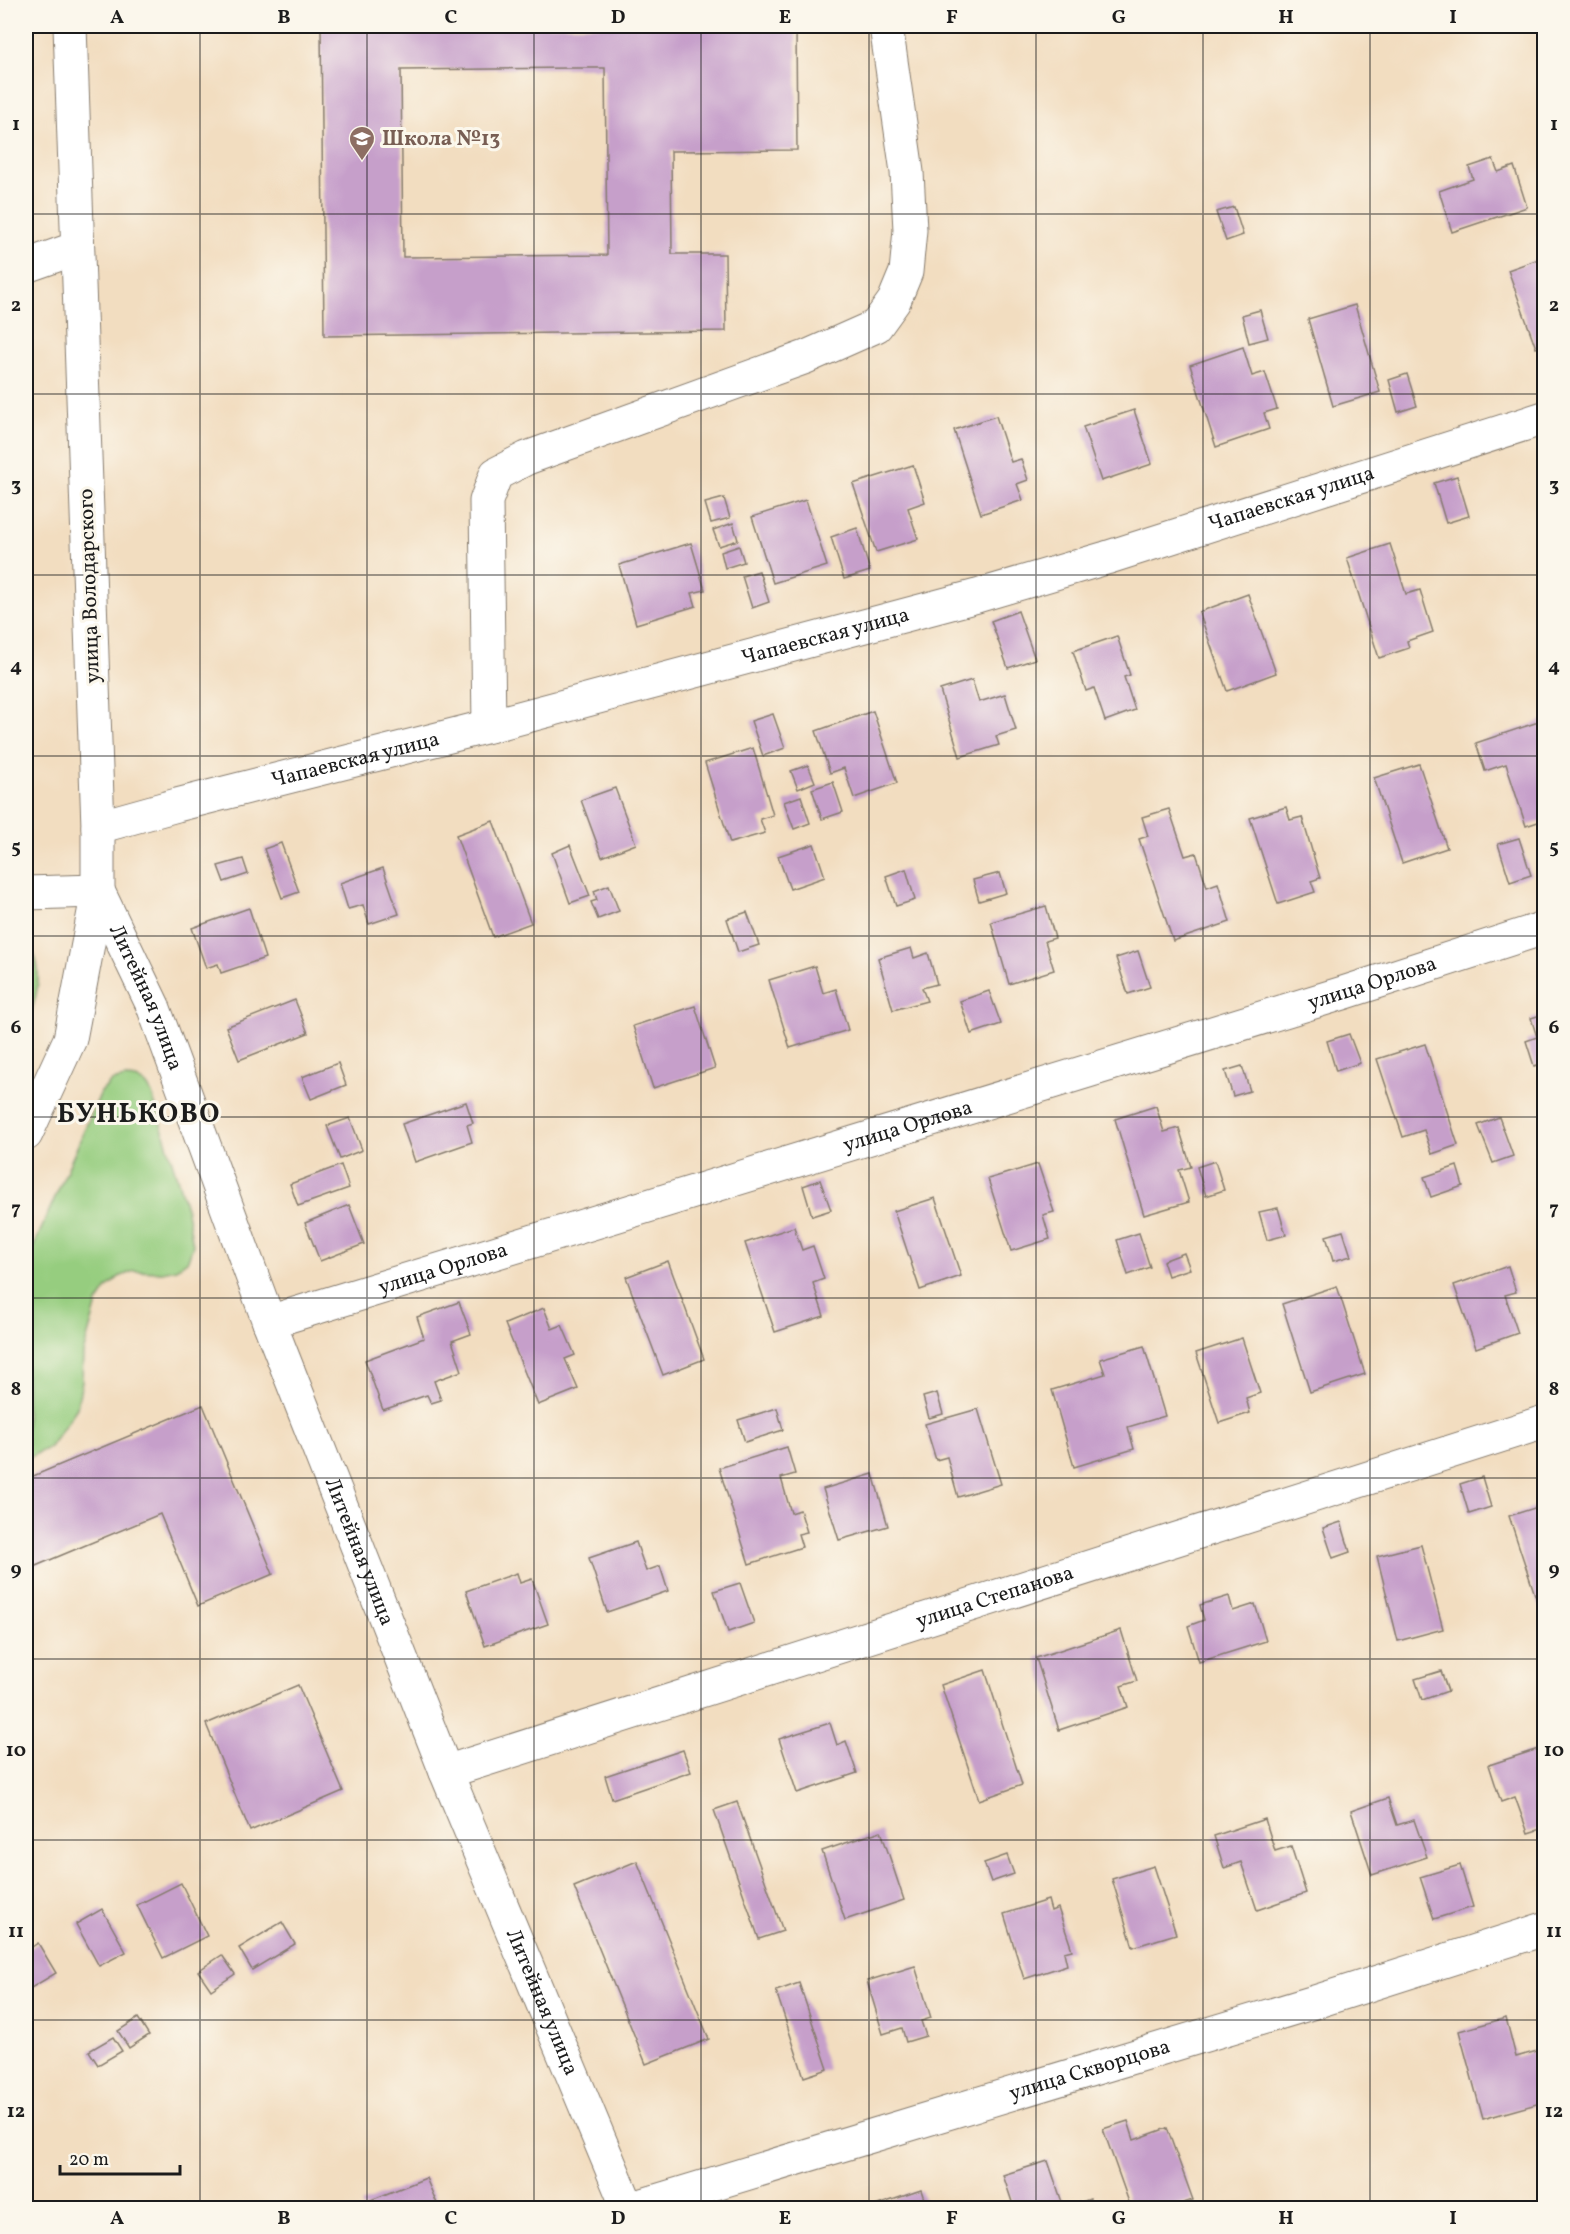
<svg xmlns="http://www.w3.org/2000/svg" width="1570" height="2234" viewBox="0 0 1570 2234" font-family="Vollkorn,serif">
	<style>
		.green { fill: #96cd7f; stroke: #59744e; stroke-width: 1.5 }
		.building { fill: #c69fca; fill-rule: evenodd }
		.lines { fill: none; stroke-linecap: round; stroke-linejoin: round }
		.minor-casing { stroke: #877c6e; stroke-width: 35 }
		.major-casing { stroke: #877c6e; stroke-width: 35 }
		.minor { stroke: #fff; stroke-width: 33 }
		.major { stroke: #fff; stroke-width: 33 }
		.grid { fill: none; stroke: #1c1c1c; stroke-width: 1.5; stroke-opacity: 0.55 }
		.labels { text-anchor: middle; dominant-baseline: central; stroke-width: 6; stroke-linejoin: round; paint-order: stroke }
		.education-label { font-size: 21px; font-weight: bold; fill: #785e54; stroke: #fbf7ec; text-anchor: start }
		.street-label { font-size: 21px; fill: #1c1c1c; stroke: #fbf7ec }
		.district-label { font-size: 27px; font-weight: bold; letter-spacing: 1.5px; fill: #1c1c1c; stroke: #fbf7ec }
		.neatline { fill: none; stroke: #1c1c1c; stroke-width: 2 }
		.grid-label { font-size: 20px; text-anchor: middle; font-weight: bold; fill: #1c1c1c }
	</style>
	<rect width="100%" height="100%" fill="#fbf7ec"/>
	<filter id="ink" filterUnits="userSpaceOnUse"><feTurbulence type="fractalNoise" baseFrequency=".0167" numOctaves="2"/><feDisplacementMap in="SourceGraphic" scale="12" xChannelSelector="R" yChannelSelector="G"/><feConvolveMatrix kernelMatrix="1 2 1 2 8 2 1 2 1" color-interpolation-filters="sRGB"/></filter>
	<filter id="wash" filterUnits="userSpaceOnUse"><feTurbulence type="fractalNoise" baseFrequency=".008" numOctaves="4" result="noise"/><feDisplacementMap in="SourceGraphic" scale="24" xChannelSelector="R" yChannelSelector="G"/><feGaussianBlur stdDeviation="1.35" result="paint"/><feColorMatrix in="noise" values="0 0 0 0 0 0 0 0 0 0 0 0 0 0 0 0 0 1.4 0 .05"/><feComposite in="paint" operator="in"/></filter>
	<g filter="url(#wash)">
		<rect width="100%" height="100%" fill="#f2ddc0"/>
		<g class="green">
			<path d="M26 947C29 950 34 953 35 957 44 979 33 1007 26 1027Z"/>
			<path d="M125 1078C138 1078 146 1081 152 1094L187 1211 193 1245 188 1260 176 1269 162 1272 134 1271 119 1277 107 1288 97 1303 83 1353 82 1381 77 1408 50 1447 26 1459V1264L101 1092 112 1081Z"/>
		</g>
		<g id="blocks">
			<g class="building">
				<path d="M321 26H796L797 150 671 151 672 254H725L726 331 324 336ZM572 68H605L607 255 403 257 401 70Z"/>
				<polygon points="1493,159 1498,172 1514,166 1527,207 1452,232 1439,191 1473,179 1469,167"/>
				<polygon points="1234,207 1243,235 1226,241 1216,212"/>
				<polygon points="1544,257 1544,345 1536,348 1508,270"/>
				<polygon points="1355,305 1380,392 1333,406 1308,319"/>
				<polygon points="1260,310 1268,338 1249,343 1242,315"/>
				<polygon points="1243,347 1252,376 1265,372 1277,409 1264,413 1269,429 1216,447 1190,365"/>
				<polygon points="1407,374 1417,406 1398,412 1389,380"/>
				<polygon points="1134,410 1152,464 1101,481 1083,427"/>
				<polygon points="996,416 1011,462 1021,459 1028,480 1017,484 1023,500 981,514 954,430"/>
				<polygon points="913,465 925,502 908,508 918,539 876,552 853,484"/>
				<polygon points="1457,476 1469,516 1446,523 1434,483"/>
				<polygon points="724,498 730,518 711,523 705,503"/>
				<polygon points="806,500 827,566 773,583 752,517"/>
				<polygon points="733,523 738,540 719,546 713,530"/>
				<polygon points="857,528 870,571 844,579 831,537"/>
				<polygon points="691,543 705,590 692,593 696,606 636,624 619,565"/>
				<polygon points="1390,544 1406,594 1420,590 1433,632 1407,641 1409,648 1379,658 1347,558"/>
				<polygon points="739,546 744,562 725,568 721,552"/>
				<polygon points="759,571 769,602 752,608 742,576"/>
				<polygon points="1248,594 1276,673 1227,691 1199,612"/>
				<polygon points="1018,611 1035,659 1008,668 991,621"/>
				<polygon points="1117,636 1130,675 1124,677 1135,710 1105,721 1094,688 1086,691 1073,651"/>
				<polygon points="972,680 979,702 1005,694 1016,730 996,736 999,745 960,757 940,690"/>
				<polygon points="873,711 897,783 854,798 844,768 830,773 816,731"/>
				<polygon points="773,714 785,748 763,756 751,721"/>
				<polygon points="1544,720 1544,820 1526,826 1506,764 1485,771 1476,743"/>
				<polygon points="753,748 773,815 760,819 765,833 730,843 705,763"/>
				<polygon points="1419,764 1447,848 1402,863 1374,778"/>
				<polygon points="808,765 815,782 798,789 791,771"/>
				<polygon points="833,782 843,812 822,819 812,789"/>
				<polygon points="615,788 636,844 602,857 581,800"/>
				<polygon points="801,796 810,823 794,829 784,802"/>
				<polygon points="1286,807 1290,820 1302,817 1320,878 1311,881 1315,892 1278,904 1250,818"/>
				<polygon points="1169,809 1185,856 1196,853 1207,887 1218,883 1230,922 1173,941 1139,839 1148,836 1142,817"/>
				<polygon points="493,821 531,923 493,937 456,835"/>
				<polygon points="1519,838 1531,875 1510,882 1498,844"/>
				<polygon points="281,843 299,892 282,898 264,849"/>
				<polygon points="814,844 825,877 790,889 778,856"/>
				<polygon points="570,845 590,896 570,903 552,853"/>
				<polygon points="243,859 248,874 224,882 218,866"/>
				<polygon points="383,868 399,914 369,924 363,905 348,909 340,883"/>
				<polygon points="906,869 915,900 896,906 886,876"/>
				<polygon points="1000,873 1006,893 979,901 973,880"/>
				<polygon points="609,885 619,911 598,919 591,902 597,900 594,891"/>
				<polygon points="1046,906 1055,938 1045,941 1054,970 1009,984 991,922"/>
				<polygon points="249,908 265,958 221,973 218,964 206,968 192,928"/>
				<polygon points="747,912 759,945 738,952 727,919"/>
				<polygon points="911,948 914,958 928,953 937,984 922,988 927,1001 893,1010 878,958"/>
				<polygon points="1138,951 1150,987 1128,994 1116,958"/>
				<polygon points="815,966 823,993 836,989 848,1030 790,1048 769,980"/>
				<polygon points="989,991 1001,1024 971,1034 960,1001"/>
				<polygon points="295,1000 308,1033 239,1060 226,1027"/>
				<polygon points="695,1006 715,1068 653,1088 633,1026"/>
				<polygon points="1544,1014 1544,1063 1534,1066 1526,1041 1537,1037 1531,1018"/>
				<polygon points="1349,1034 1360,1063 1336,1071 1327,1041"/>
				<polygon points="1425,1044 1458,1145 1432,1154 1424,1130 1403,1137 1377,1059"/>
				<polygon points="338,1063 346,1085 311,1099 302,1077"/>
				<polygon points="1242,1066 1250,1091 1233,1096 1225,1071"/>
				<polygon points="466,1102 473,1123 467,1125 472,1142 415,1162 402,1124"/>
				<polygon points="1156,1106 1164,1132 1179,1128 1191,1167 1179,1170 1189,1202 1144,1215 1115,1119"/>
				<polygon points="1499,1117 1513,1156 1493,1163 1478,1125"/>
				<polygon points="350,1118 362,1150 340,1159 327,1126"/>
				<polygon points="1215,1161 1224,1190 1206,1196 1197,1167"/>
				<polygon points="1038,1164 1054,1212 1043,1215 1050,1239 1011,1251 988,1179"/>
				<polygon points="341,1165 349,1188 298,1206 290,1184"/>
				<polygon points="1457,1166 1463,1186 1431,1197 1424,1177"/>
				<polygon points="820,1180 831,1210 812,1216 803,1186"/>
				<polygon points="935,1198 961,1276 920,1290 894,1211"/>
				<polygon points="349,1205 364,1244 320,1261 305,1223"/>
				<polygon points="1278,1208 1286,1235 1267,1240 1259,1212"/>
				<polygon points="794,1227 802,1250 813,1246 824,1279 813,1283 824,1316 775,1332 745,1243"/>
				<polygon points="1343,1231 1351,1256 1333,1261 1326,1236"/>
				<polygon points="1139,1233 1150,1267 1128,1275 1117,1240"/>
				<polygon points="1184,1253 1190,1269 1168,1276 1163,1261"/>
				<polygon points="668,1261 704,1359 663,1375 626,1277"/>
				<polygon points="1508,1266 1516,1292 1505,1295 1518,1333 1476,1348 1454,1285"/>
				<polygon points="1337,1286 1365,1374 1310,1392 1282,1304"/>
				<polygon points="459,1302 471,1334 452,1341 462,1371 434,1381 441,1400 431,1403 427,1395 383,1410 365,1360 424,1338 417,1317"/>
				<polygon points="544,1308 552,1329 562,1325 575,1355 565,1359 578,1389 538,1405 505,1324"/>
				<polygon points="1242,1338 1260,1393 1246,1398 1250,1413 1219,1423 1196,1353"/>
				<polygon points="1144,1346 1165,1416 1128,1427 1134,1449 1074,1467 1052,1390 1105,1374 1100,1359"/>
				<polygon points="937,1393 943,1414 929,1418 923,1397"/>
				<polygon points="203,1405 273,1574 198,1606 160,1514 26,1570 26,1479"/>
				<polygon points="777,1408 783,1430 745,1442 738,1420"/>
				<polygon points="978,1409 1001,1484 958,1497 947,1457 936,1460 925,1424"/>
				<polygon points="787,1447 795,1474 781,1478 791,1513 800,1510 807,1532 798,1534 802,1547 749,1564 719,1468"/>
				<polygon points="873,1474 888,1526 839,1540 823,1489"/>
				<polygon points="1482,1477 1491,1507 1469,1514 1460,1484"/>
				<polygon points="1544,1505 1544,1605 1539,1607 1509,1516"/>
				<polygon points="1341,1522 1350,1552 1333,1558 1323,1528"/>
				<polygon points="636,1542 646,1571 660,1566 668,1591 607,1612 589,1558"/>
				<polygon points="1421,1545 1443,1629 1398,1641 1377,1556"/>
				<polygon points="517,1573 520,1583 532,1579 548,1624 485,1646 466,1591"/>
				<polygon points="740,1583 754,1623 728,1632 714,1591"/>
				<polygon points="1229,1596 1233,1611 1255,1604 1266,1641 1199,1662 1188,1626 1204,1620 1200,1605"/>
				<polygon points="1121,1630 1137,1681 1121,1686 1128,1707 1059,1730 1036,1658"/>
				<polygon points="985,1670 1022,1785 979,1800 941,1685"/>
				<polygon points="1441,1671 1448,1691 1422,1700 1415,1679"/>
				<polygon points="298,1685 343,1791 250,1831 206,1724"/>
				<polygon points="830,1723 837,1745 846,1741 857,1773 797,1793 779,1739"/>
				<polygon points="1544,1747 1544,1828 1528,1833 1515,1797 1501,1802 1489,1765"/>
				<polygon points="683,1750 691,1772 612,1799 605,1776"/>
				<polygon points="1388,1798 1397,1825 1414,1820 1427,1857 1372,1875 1351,1811"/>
				<polygon points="737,1802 783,1931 759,1939 714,1810"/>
				<polygon points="1265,1819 1275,1851 1291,1846 1306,1893 1257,1910 1241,1862 1224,1868 1214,1836"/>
				<polygon points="881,1831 904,1900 845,1920 822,1851"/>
				<polygon points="1007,1855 1014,1874 991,1882 984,1863"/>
				<polygon points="637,1861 709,2039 646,2064 574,1887"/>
				<polygon points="1460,1865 1473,1907 1434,1919 1420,1877"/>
				<polygon points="1154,1866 1176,1934 1133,1947 1112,1879"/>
				<polygon points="181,1883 207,1936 163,1958 137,1905"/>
				<polygon points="1048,1900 1051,1911 1058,1908 1072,1950 1064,1952 1067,1965 1024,1979 1004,1914"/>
				<polygon points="102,1909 126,1952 99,1966 76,1924"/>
				<polygon points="282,1922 295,1944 252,1970 239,1948"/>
				<polygon points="38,1943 56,1973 26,1991 26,1951"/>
				<polygon points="222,1955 235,1974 211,1990 198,1971"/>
				<polygon points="915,1966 931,2018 921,2021 926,2036 906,2042 902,2028 883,2034 867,1981"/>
				<polygon points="799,1983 828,2069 804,2077 776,1991"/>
				<polygon points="138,2018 149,2035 129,2048 118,2031"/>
				<polygon points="1506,2018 1516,2057 1544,2049 1544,2102 1483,2119 1459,2031"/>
				<polygon points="113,2037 122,2051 98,2065 89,2051"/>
				<polygon points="1128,2121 1134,2140 1167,2128 1193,2200 1168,2208 1131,2208 1103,2129"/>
				<polygon points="1048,2161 1064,2208 1014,2208 1003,2175"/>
				<polygon points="426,2178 439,2208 363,2208 361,2204"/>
				<polygon points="921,2190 927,2208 869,2208"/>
				<polygon points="1090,2199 1093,2208 1074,2208 1073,2205"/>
			</g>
		</g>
	</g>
	<g filter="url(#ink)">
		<use href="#blocks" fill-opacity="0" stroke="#877c6e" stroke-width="1.5"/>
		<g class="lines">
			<defs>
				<g id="minor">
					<polyline points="26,266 77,248"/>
					<polyline points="489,726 486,501 496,474 527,458 806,357 876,326 894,301 906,272 910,230 907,172 886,26"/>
					<path id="s1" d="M98 827 177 805 489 726 977 596 1106 558 1544 418"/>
					<path id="s2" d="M26 893 98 891 153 1006 269 1322 446 1772 628 2208"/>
					<path id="s3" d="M269 1322 1343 993 1544 928"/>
					<path id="s4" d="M446 1772 1544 1422"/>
					<path id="s5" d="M633 2208 1318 2001 1544 1929"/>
				</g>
				<polyline id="major" points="26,1134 70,1039 98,891 98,827 70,26"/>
			</defs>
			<use href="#minor" class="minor-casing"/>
			<use href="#major" class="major-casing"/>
			<use href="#minor" class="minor"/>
			<use href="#major" class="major"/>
		</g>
	</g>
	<path class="grid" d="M200 26V2208M367 26V2208M534 26V2208M701 26V2208M869 26V2208M1036 26V2208M1203 26V2208M1370 26V2208M26 214H1544M26 394H1544M26 575H1544M26 756H1544M26 936H1544M26 1117H1544M26 1298H1544M26 1478H1544M26 1659H1544M26 1840H1544M26 2020H1544"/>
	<defs>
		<symbol id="school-pin" viewBox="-11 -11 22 30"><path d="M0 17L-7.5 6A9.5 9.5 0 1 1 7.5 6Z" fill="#8d6e63" stroke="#fbf7ec"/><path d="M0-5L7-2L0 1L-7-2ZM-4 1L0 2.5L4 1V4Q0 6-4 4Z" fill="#fff"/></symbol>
	</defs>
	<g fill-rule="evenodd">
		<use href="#school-pin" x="347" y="124" width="30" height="40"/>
	</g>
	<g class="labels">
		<g class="education-label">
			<text x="382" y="139">Школа №13</text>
		</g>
		<g class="street-label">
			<text stroke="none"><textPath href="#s1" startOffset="1238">Чапаевская улица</textPath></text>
			<text transform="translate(90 586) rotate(-92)">улица Володарского</text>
			<text stroke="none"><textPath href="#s1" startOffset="752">Чапаевская улица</textPath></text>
			<text stroke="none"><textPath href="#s1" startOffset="266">Чапаевская улица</textPath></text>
			<text stroke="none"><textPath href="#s3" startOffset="1154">улица Орлова</textPath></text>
			<text stroke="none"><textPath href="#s2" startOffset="189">Литейная улица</textPath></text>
			<text stroke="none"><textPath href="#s3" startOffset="668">улица Орлова</textPath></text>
			<text stroke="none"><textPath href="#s3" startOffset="182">улица Орлова</textPath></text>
			<text stroke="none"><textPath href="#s2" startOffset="783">Литейная улица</textPath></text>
			<text stroke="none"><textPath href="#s4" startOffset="576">улица Степанова</textPath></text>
			<text stroke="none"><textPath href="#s2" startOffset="1269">Литейная улица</textPath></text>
			<text stroke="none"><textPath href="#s5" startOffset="477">улица Скворцова</textPath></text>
		</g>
		<g class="district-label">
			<text x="139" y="1115">БУНЬКОВО</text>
		</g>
	</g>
	<rect width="1570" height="2234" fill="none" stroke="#fbf7ec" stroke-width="66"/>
	<path d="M60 2165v9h120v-9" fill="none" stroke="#1c1c1c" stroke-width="3"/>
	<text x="69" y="2165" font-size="18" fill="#1c1c1c" stroke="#fbf7ec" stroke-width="4.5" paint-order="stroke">20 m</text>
	<rect x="33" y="33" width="1504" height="2168" class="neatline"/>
	<g class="grid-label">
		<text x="117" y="23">A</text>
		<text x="284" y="23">B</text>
		<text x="451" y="23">C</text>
		<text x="618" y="23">D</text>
		<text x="785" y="23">E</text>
		<text x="952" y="23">F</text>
		<text x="1119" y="23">G</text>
		<text x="1286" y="23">H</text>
		<text x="1453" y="23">I</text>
		<text x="16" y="130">1</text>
		<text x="1554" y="130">1</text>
		<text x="16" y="311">2</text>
		<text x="1554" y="311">2</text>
		<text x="16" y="491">3</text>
		<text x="1554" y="491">3</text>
		<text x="16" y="672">4</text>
		<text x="1554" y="672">4</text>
		<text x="16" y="853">5</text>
		<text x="1554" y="853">5</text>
		<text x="16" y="1033">6</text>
		<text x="1554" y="1033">6</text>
		<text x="16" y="1214">7</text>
		<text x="1554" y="1214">7</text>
		<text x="16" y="1395">8</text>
		<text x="1554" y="1395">8</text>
		<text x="16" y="1575">9</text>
		<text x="1554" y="1575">9</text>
		<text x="16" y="1756">10</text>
		<text x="1554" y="1756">10</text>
		<text x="16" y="1937">11</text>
		<text x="1554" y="1937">11</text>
		<text x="16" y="2117">12</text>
		<text x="1554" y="2117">12</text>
		<text x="117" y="2224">A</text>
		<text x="284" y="2224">B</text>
		<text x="451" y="2224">C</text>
		<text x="618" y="2224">D</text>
		<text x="785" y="2224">E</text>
		<text x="952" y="2224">F</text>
		<text x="1119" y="2224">G</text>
		<text x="1286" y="2224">H</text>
		<text x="1453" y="2224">I</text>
	</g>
</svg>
